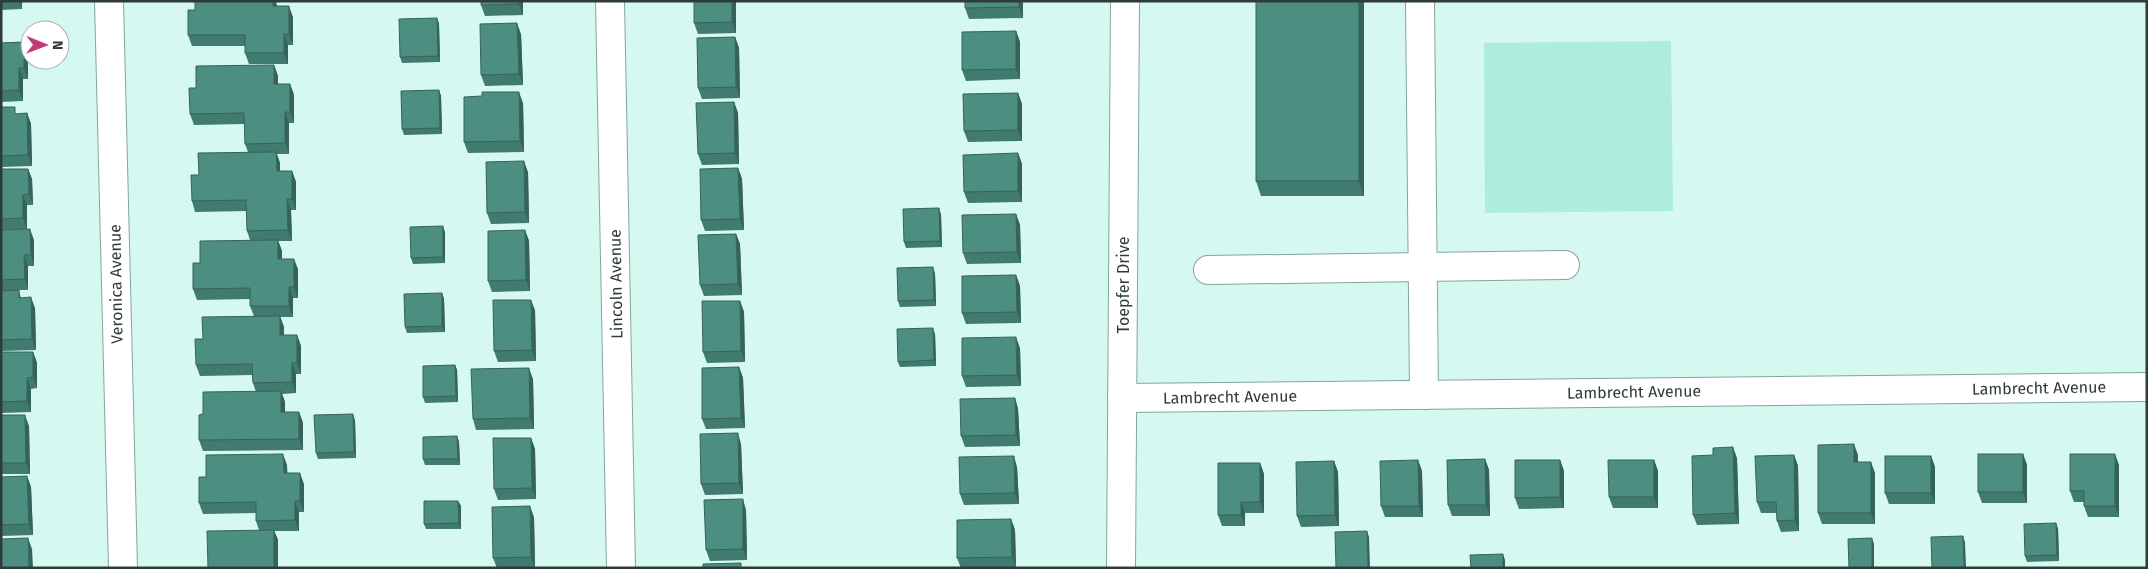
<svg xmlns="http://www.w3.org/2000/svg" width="2148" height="569" viewBox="0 0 2148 569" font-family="'Fira Sans',sans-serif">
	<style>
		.green { fill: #aeecde }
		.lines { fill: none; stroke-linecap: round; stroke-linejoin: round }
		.minor-casing { stroke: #84a59d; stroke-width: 30 }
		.minor { stroke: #fff; stroke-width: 28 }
		.wall { fill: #417a6e }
		.shaded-wall { fill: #35635a }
		.building { fill: #4c8e80; stroke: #35635a }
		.labels { text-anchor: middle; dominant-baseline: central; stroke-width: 5; stroke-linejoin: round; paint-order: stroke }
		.street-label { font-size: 16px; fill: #2e3c39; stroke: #fff }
	</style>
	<rect width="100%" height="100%" fill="#d5f8f0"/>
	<polygon class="green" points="1671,41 1673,211 1485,213 1484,43"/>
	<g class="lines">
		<defs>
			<g id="minor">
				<polyline points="109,1 123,568"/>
				<polyline points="610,1 621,568"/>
				<polyline points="1420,1 1424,395"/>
				<polyline points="1208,270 1565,265"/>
				<polyline points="1122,398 2147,387"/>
				<polyline points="1121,568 1125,1"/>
			</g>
		</defs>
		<use href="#minor" class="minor-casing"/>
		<use href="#minor" class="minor"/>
	</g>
	<g class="wall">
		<polygon points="1,1 22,1 22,9 1,10"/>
		<polygon points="195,1 276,1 277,6 293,17 293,45 288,45 288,64 249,64 245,53 245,46 192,46 188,35 195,10"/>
		<polygon points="523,1 523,15 485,16 481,5"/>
		<polygon points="694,1 736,1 736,33 698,34 694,23"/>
		<polygon points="1023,1 1023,18 969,19 965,8"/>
		<polygon points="1364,1 1364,196 1261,196 1256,181"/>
		<polygon points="437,18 439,24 440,62 402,63 400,57"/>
		<polygon points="1016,31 1020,42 1020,79 966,81 962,70"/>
		<polygon points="521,34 523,85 485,86 481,75"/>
		<polygon points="735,37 739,48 740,98 702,99 698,88"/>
		<polygon points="24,42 28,53 28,79 23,79 23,101 1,102 1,43"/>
		<polygon points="274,65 278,76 278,84 290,84 294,95 294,123 289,123 289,154 277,154 280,163 280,171 292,171 296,182 296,210 291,210 292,241 278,241 282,251 282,259 298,269 298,298 293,298 293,317 280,317 284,327 284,335 297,335 301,346 301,374 296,374 296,393 282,394 285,402 285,412 299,412 303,423 303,450 203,451 199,440 203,414 256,392 253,383 252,375 200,376 196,365 203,339 254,316 250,306 250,299 197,300 193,289 200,263 250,240 247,231 247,211 195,212 192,201 199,175 248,152 245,144 244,124 194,125 190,114 196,88"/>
		<polygon points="439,90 441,96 442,134 404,135 402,129"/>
		<polygon points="1018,93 1022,104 1022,141 968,142 964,131"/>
		<polygon points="482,96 523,103 524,152 468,153 464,142"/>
		<polygon points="734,102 738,113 739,164 702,165 698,154"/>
		<polygon points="1,107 17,114 27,113 31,124 32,166 1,167"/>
		<polygon points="1018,153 1022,164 1022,202 968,203 964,192"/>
		<polygon points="738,168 742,179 744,230 705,231 701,220"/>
		<polygon points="1,169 28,169 32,179 33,205 27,205 27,229 1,230"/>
		<polygon points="528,172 529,223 491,224 487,213"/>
		<polygon points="941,214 942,247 906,248 904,242"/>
		<polygon points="1016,214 1020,225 1021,263 967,264 963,253"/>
		<polygon points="1,230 34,240 34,266 28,266 28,290 19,290 21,298 35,308 36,350 1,351"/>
		<polygon points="525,230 529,241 530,291 492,292 488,281"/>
		<polygon points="445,232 445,263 413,264 411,258"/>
		<polygon points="736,234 740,244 742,295 704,296 700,285"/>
		<polygon points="935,273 936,306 900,307 898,301"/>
		<polygon points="1016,275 1020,286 1021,323 966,324 962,313"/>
		<polygon points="442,293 444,299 445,332 407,333 405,327"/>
		<polygon points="740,301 744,312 745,362 707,363 703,352"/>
		<polygon points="535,310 536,361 498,362 494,351"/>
		<polygon points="935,334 936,366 900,367 898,362"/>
		<polygon points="1020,348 1021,386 966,387 962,376"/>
		<polygon points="1,352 33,352 37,363 37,388 31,389 31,412 1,413"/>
		<polygon points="455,365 457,370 458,402 425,403 423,397"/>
		<polygon points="739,367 743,378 745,428 706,429 702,419"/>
		<polygon points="533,379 534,429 476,430 473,419"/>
		<polygon points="1015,398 1018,409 1020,446 965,447 961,436"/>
		<polygon points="1,415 29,426 30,474 1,474"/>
		<polygon points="355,420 356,458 318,459 316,453"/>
		<polygon points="457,436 459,442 460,465 425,465 423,459"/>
		<polygon points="531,438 535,449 536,499 498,500 494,489"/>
		<polygon points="741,444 743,494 705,495 701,484"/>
		<polygon points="2023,454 2027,465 2027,503 1982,503 1978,492"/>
		<polygon points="1713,455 1737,458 1739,524 1697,525 1693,515"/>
		<polygon points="1794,455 1798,466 1799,531 1781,532 1777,521 1777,513 1761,513 1757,502"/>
		<polygon points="1858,455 1858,462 1875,473 1875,524 1822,524 1818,513"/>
		<polygon points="1931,456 1935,467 1935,504 1889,504 1885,493"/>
		<polygon points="1485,459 1489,470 1490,516 1452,516 1448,505"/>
		<polygon points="1418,460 1422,471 1423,517 1385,517 1381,506"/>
		<polygon points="1560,460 1564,471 1564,508 1519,509 1515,498"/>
		<polygon points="1654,460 1658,471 1658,508 1613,508 1609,497"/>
		<polygon points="1334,461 1338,472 1339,526 1301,527 1297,516"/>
		<polygon points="1260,463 1264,474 1264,513 1245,513 1245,526 1222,526 1218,515"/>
		<polygon points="287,465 287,473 304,484 304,512 299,512 299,531 274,531 278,540 278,568 208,568 259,530 256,521 256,513 203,514 199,503 206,477"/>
		<polygon points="2119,465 2119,517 2088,517 2084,506 2084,502 2074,502 2070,491"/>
		<polygon points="1017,467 1019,504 964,505 960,494"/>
		<polygon points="27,476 31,487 33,535 1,536 1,477"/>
		<polygon points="458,501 461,506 461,529 426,529 424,524"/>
		<polygon points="746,510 747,560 710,561 706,550"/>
		<polygon points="534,517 535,568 497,568 493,558"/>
		<polygon points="1011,519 1015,530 1016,567 961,568 957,558"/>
		<polygon points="2056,523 2058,529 2059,561 2027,562 2025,556"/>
	</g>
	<g class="shaded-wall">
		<polygon points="19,1 22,1 22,9"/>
		<polygon points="273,1 276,1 277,17 273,6"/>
		<polygon points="519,1 523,1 523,15 519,4"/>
		<polygon points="732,1 736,1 736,33 732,22"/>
		<polygon points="1019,1 1023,1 1023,18 1019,7"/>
		<polygon points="1359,1 1364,1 1364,196 1359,181"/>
		<polygon points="289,6 293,17 293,45 289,34"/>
		<polygon points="437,18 439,24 440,62 438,56"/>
		<polygon points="517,23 521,34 523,85 519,74"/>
		<polygon points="1016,31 1020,42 1020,79 1016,69"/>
		<polygon points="284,34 288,45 288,64 284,53"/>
		<polygon points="735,37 739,48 740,98 736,87"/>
		<polygon points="24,42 28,53 28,79 24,68"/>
		<polygon points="274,65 278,76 278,95 274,84"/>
		<polygon points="19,68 23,79 23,101 19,90"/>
		<polygon points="290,84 294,95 294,123 290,112"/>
		<polygon points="439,90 441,96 442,134 440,128"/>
		<polygon points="519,92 523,103 524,152 520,141"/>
		<polygon points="1018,93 1022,104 1022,141 1018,130"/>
		<polygon points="734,102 738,113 739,164 735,153"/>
		<polygon points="285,112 289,123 289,154 285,143"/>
		<polygon points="27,113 31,124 32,166 28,155"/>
		<polygon points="276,152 280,163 280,182 277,171"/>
		<polygon points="1018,153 1022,164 1022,202 1018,191"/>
		<polygon points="524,161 528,172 529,223 525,212"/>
		<polygon points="738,168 742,179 744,230 740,219"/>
		<polygon points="28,169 32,179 33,205 29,194"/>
		<polygon points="292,171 296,182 296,210 292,199"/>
		<polygon points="23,195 27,205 27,229 23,218"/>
		<polygon points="287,199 291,210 292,241 288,230"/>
		<polygon points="939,208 941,214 942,247 940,241"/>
		<polygon points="1016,214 1020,225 1021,263 1017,252"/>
		<polygon points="443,226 445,232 445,263 443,257"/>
		<polygon points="30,229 34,240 34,266 31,255"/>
		<polygon points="525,230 529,241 530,291 526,280"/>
		<polygon points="736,234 740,244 742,295 738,284"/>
		<polygon points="278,240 282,251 282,270 278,259"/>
		<polygon points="24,255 28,266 28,290 25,279"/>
		<polygon points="294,259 298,269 298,298 294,287"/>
		<polygon points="933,267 935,273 936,306 934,300"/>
		<polygon points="1016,275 1020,286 1021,323 1017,312"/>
		<polygon points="289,287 293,298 293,317 289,306"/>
		<polygon points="442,293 444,299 445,332 442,326"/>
		<polygon points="31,297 35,308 36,350 32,339"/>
		<polygon points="531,300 535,310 536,361 532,350"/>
		<polygon points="740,301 744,312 745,362 741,351"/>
		<polygon points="280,316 284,327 284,346 280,335"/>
		<polygon points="933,328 935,334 936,366 934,360"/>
		<polygon points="297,335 301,346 301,374 297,363"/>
		<polygon points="1016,337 1020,348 1021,386 1017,375"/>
		<polygon points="33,352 37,363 37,388 33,377"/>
		<polygon points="292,363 296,374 296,393 292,382"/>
		<polygon points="455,365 457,370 458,402 456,396"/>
		<polygon points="739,367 743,378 745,428 741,418"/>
		<polygon points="529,368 533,379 534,429 530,418"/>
		<polygon points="27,378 31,389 31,412 27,401"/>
		<polygon points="281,391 285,402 285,423 281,412"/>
		<polygon points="1015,398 1018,409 1020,446 1016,435"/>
		<polygon points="299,412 303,423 303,450 299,439"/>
		<polygon points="353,414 355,420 356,458 354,452"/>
		<polygon points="25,415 29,426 30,474 26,463"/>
		<polygon points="738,433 741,444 743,494 739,483"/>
		<polygon points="457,436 459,442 460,465 458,459"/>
		<polygon points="531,438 535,449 536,499 532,488"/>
		<polygon points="1854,444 1858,455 1858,473 1854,462"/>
		<polygon points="1733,447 1737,458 1739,524 1735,513"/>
		<polygon points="283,454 287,465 288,484 284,473"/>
		<polygon points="2023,454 2027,465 2027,503 2023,492"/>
		<polygon points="2115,454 2119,465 2119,517 2115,506"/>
		<polygon points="1794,455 1798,466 1799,531 1795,520"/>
		<polygon points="1014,456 1017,467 1019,504 1015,493"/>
		<polygon points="1931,456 1935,467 1935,504 1931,493"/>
		<polygon points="1485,459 1489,470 1490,516 1486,505"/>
		<polygon points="1418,460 1422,471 1423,517 1419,506"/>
		<polygon points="1560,460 1564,471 1564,508 1560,497"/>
		<polygon points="1654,460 1658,471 1658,508 1654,497"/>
		<polygon points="1334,461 1338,472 1339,526 1335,515"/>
		<polygon points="1871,462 1875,473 1875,524 1871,513"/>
		<polygon points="1260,463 1264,474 1264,513 1260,502"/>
		<polygon points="300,473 304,484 304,512 300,501"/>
		<polygon points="27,476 31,487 33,535 29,524"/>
		<polygon points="743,499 746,510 747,560 743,549"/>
		<polygon points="295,501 299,512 299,531 295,520"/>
		<polygon points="458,501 461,506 461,529 459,523"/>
		<polygon points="1241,502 1245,513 1245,526 1241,515"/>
		<polygon points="530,506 534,517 535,568 531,557"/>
		<polygon points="1011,519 1015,530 1016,567 1012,557"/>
		<polygon points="2056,523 2058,529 2059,561 2057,555"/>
		<polygon points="274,530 278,540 278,568 274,568"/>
		<polygon points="1367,531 1369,537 1370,568 1368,568"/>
		<polygon points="1963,536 1965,542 1966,568 1964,568"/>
		<polygon points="28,538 32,549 33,568 29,568"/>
		<polygon points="1872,538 1874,544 1874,568 1872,568"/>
		<polygon points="1503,554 1505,560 1505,568 1503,568"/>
	</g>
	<g class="building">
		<polygon points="195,1 273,1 273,6 289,6 289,34 284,34 284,53 245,53 245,35 188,35 188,10 195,10"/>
		<polygon points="481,1 519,1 519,4 481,5"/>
		<polygon points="694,1 732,1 732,22 694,23"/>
		<polygon points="965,1 1019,1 1019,7 965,8"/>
		<rect x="1256" y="1" width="103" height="180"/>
		<polygon points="437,18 438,56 400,57 399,19"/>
		<polygon points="517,23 519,74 481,75 480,24"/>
		<polygon points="1016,31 1016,69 962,70 962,32"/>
		<polygon points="735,37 736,87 698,88 697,38"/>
		<polygon points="24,42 24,68 19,68 19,90 1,91 1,43"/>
		<polygon points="274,65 274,84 290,84 290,112 285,112 285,143 245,144 244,113 190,114 189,88 196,88 196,66"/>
		<polygon points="439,90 440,128 402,129 401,91"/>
		<polygon points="482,92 519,92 520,141 464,142 464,97 482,96"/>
		<polygon points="1018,93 1018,130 964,131 963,94"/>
		<polygon points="734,102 735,153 698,154 696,103"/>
		<polygon points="1,107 15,107 15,114 27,113 28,155 1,156"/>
		<polygon points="276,152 277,171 292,171 292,199 287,199 288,230 247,231 246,200 192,201 191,175 199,175 198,153"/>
		<polygon points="1018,153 1018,191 964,192 963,155"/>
		<polygon points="524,161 525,212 487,213 486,162"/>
		<polygon points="738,168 740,219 701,220 700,169"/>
		<polygon points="1,169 28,169 29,194 23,195 23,218 1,219"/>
		<polygon points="939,208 940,241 904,242 903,209"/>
		<polygon points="1016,214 1017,252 963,253 962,215"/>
		<polygon points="443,226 443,257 411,258 410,227"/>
		<polygon points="30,229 31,255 24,255 25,279 1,280 1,230"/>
		<polygon points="525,230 526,280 488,281 488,231"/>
		<polygon points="736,234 738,284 700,285 698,235"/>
		<polygon points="278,240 278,259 294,259 294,287 289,287 289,306 250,306 250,288 193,289 193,263 200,263 200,241"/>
		<polygon points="933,267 934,300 898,301 897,268"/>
		<polygon points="1016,275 1017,312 962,313 962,276"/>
		<polygon points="19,290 19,298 31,297 32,339 1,340 1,291"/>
		<polygon points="442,293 442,326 405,327 404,294"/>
		<polygon points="493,300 531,300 532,350 494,351"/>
		<polygon points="702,301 740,301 741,351 703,352"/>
		<polygon points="280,316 280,335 297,335 297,363 292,363 292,382 253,383 252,364 196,365 195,339 203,339 202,317"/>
		<polygon points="933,328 934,360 898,362 897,329"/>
		<polygon points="1016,337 1017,375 962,376 962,338"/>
		<polygon points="1,352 33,352 33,377 27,378 27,401 1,402"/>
		<polygon points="455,365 456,396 423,397 423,366"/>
		<polygon points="739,367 741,418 702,419 702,368"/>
		<polygon points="529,368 530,418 473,419 471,369"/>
		<polygon points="281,391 281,412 299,412 299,439 199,440 199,415 203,414 203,392"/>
		<polygon points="1015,398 1016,435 961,436 960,399"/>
		<polygon points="353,414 354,452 316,453 314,415"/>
		<polygon points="1,415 25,415 26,463 1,463"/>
		<polygon points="738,433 739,483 701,484 700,434"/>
		<polygon points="457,436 458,459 423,459 423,437"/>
		<polygon points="493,438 531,438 532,488 494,489"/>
		<polygon points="1854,444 1854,462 1871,462 1871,513 1818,513 1818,445"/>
		<polygon points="1733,447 1735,513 1693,515 1692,456 1713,455 1713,448"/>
		<polygon points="283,454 284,473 300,473 300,501 295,501 295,520 256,521 256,502 199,503 199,477 206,477 206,455"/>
		<rect x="1978" y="454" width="45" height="38"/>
		<polygon points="2070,454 2115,454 2115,506 2084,506 2084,491 2070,491"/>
		<polygon points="1794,455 1795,520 1777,521 1776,502 1757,502 1755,456"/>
		<polygon points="1014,456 1015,493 960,494 959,457"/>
		<rect x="1885" y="456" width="46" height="37"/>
		<polygon points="1485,459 1486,505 1448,505 1447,460"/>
		<polygon points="1418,460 1419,506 1381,506 1380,461"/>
		<polygon points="1515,460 1560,460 1560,497 1515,498"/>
		<polygon points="1608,460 1654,460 1654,497 1609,497"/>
		<polygon points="1334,461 1335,515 1297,516 1296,462"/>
		<polygon points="1218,463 1260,463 1260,502 1241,502 1241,515 1218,515"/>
		<polygon points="27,476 29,524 1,525 1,477"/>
		<polygon points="743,499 743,549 706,550 704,500"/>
		<polygon points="424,501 458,501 459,523 424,524"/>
		<polygon points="530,506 531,557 493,558 492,507"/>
		<polygon points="1011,519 1012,557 957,558 957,520"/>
		<polygon points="2056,523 2057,555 2025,556 2024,524"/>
		<polygon points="274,530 274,568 208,568 207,531"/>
		<polygon points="1367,531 1368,568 1336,568 1335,532"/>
		<polygon points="1963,536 1964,568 1932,568 1931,537"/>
		<polygon points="28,538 29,568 1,568 1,539"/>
		<polygon points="1872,538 1872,568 1849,568 1848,539"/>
		<polygon points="1503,554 1503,568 1471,568 1470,555"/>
		<polygon points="741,563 741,568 703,568 703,564"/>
	</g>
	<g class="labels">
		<g class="street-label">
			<text transform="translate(116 284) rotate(-91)">Veronica Avenue</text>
			<text transform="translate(616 284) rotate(-91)">Lincoln Avenue</text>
			<text transform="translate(1123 285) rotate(-90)">Toepfer Drive</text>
			<text transform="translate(2039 388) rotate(-1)">Lambrecht Avenue</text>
			<text transform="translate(1634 392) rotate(-1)">Lambrecht Avenue</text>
			<text transform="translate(1230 397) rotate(-1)">Lambrecht Avenue</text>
		</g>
	</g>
	<rect width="2148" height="569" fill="none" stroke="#2e3c39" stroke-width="5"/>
	<g transform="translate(45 45) rotate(91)"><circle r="24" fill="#ffffff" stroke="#abb1b0"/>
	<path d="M0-4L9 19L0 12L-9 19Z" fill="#c43a74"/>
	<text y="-8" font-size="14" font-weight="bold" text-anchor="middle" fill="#2e3c39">N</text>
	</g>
</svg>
